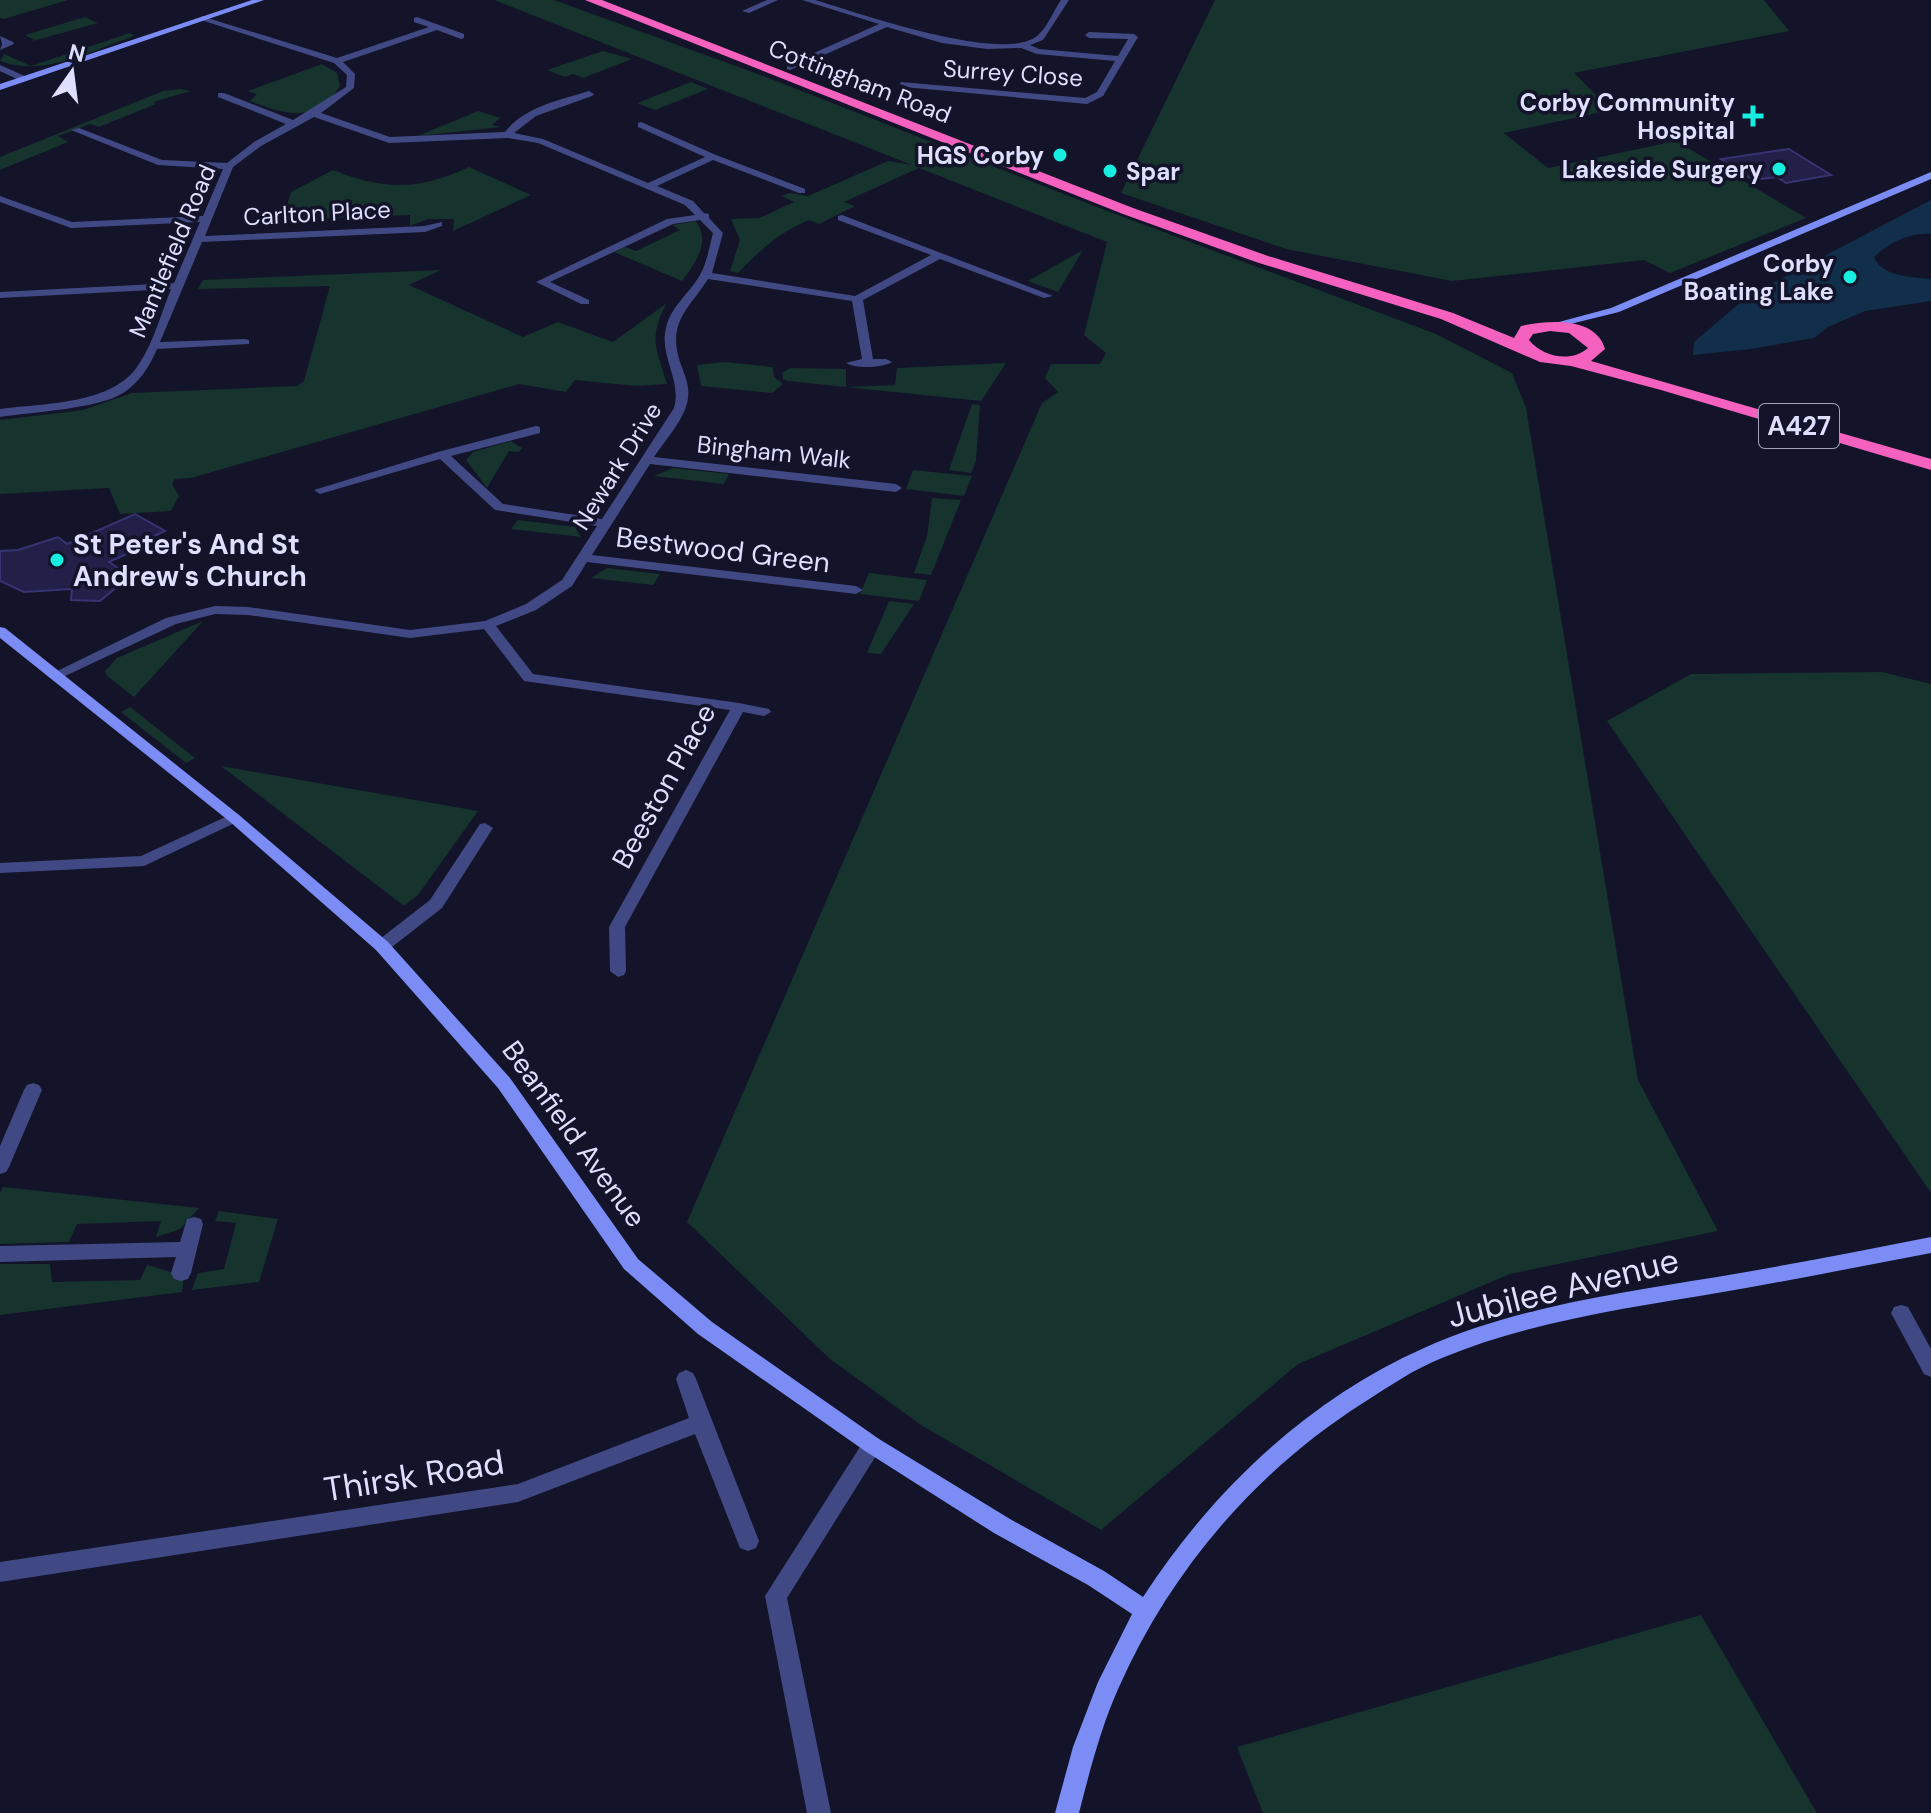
<svg xmlns="http://www.w3.org/2000/svg" width="1931" height="1813" viewBox="0 0 1931 1813" font-family="'DM Sans',sans-serif">
	<style>
		.green { fill: #16332d }
		.water { fill: #112f4a }
		.building { fill: #222049; stroke: #363473; stroke-width: 2 }
		.lines { fill: none; stroke-linecap: round; stroke-linejoin: round }
		.street { fill: #414984; fill-rule: evenodd }
		.secondary { fill: #7b8cf5; fill-rule: evenodd }
		.highway { fill: #f461bf; fill-rule: evenodd }
		.poi-dot { fill: #17eee1; stroke: #131329; stroke-width: 3 }
		.labels { text-anchor: middle; dominant-baseline: central; stroke-width: 7; stroke-linejoin: round; paint-order: stroke }
		.far-street-label { font-size: 24px; fill: #dddffd; stroke: #131329 }
		.far-poi-label { font-size: 24px; font-weight: bold; fill: #dddffd; stroke: #131329; text-anchor: end }
		.shield { fill: #131329; stroke: #a0a2bd; stroke-width: 2 }
		.shield-label { font-size: 26px; font-weight: bold; fill: #dddffd }
		.poi-label { font-size: 28px; font-weight: bold; fill: #dddffd; stroke: #131329; text-anchor: start }
		.street-label { font-size: 28px; fill: #dddffd; stroke: #131329 }
		.near-street-label { font-size: 34px; fill: #dddffd; stroke: #131329 }
	</style>
	<rect width="100%" height="100%" fill="#131329"/>
	<g class="green">
		<polygon points="0,0 68,0 4,19 0,18"/>
		<path d="M494 0H554L766 77 1102 209 1436 334 1512 373 1526 408 1638 1080 1718 1231 1510 1274 1298 1364 1101 1530 921 1425 830 1359 687 1222 1042 403 1058 392 1045 378 1051 364H1100L1106 353 1084 335 1107 242 919 168 844 202 855 206 819 224 809 220C780 232 759 251 738 273L730 271 740 240 731 219 759 218 794 202 781 196 790 193 808 196 888 161 912 165Z"/>
		<polygon points="1215,0 1764,0 1789,31 1574,73 1611,110 1504,133 1548,168 1676,141 1806,218 1670,273 1644,260 1452,281 1286,249 1121,193"/>
		<polygon points="85,17 98,23 26,43 35,40 25,35"/>
		<path d="M130 33 134 36C93 50 43 78 0 61L4 54 31 66Z"/>
		<polygon points="603,51 632,59 583,78 573,74 565,77 547,70"/>
		<path d="M322 64 337 73 340 86C316 124 285 115 250 101L257 94 248 91Z"/>
		<polygon points="691,82 708,89 655,110 637,103"/>
		<polygon points="181,89 191,91 153,102 156,104 99,127 90,124 58,136 68,142 0,170 0,157 163,91"/>
		<polygon points="478,111 500,118 492,125 501,127 418,136"/>
		<path d="M469 167 531 195 453 231 454 219H428L410 226V215L282 220 291 192 333 170C384 190 418 191 469 167Z"/>
		<path d="M696 221C710 241 698 260 682 281L614 252 625 247 636 251 680 230 672 225Z"/>
		<polygon points="1083,250 1058,292 1028,281"/>
		<path d="M441 270 409 285 523 337 558 322 613 342 667 303C648 337 656 348 667 384L636 386 575 380 566 392 519 384 191 478 175 479 172 484 179 496 171 511 120 514 109 488 0 494V420L83 410 132 393 297 386 304 381 330 286 198 289 203 280Z"/>
		<polygon points="724,362 773,367 774,377 783,384 772,393 701,386 697,365"/>
		<polygon points="1006,363 981,401 788,381 783,379 782,373 790,368 846,369 846,387 895,385 897,368"/>
		<polygon points="972,404 980,405 976,461 971,473 949,470"/>
		<polygon points="511,441 522,448 519,452 509,451 487,488 466,460 473,452"/>
		<polygon points="673,468 729,474 724,484 654,476"/>
		<polygon points="913,470 972,476 964,496 906,489"/>
		<polygon points="932,498 961,500 931,575 914,573 927,536"/>
		<polygon points="518,520 575,527 581,537 511,529"/>
		<polygon points="607,568 660,574 653,585 591,578"/>
		<polygon points="869,573 927,580 919,601 860,594"/>
		<polygon points="889,601 914,604 881,654 867,653"/>
		<polygon points="203,621 134,697 107,676 105,671 117,658"/>
		<polygon points="1882,672 1931,684 1931,1193 1607,721 1691,674"/>
		<polygon points="130,707 195,758 186,763 121,712"/>
		<polygon points="221,766 478,811 418,895 404,906"/>
		<polygon points="3,1187 199,1208 180,1229 156,1237 161,1221 77,1224 69,1242 0,1244 0,1193"/>
		<polygon points="219,1211 278,1219 259,1282 192,1290 198,1273 224,1269 236,1223 215,1221"/>
		<polygon points="0,1264 50,1264 52,1282 140,1280 147,1265 184,1276 182,1292 0,1315"/>
		<polygon points="1701,1615 1817,1813 1263,1813 1237,1747"/>
	</g>
	<path class="water" d="M1931 200V234C1909 232 1889 243 1874 257 1882 277 1912 277 1931 279V301L1865 311 1828 327 1814 338 1751 349 1693 355 1694 342 1748 296Z"/>
	<g class="building">
		<polygon points="1789,149 1831,175 1786,183 1777,177 1753,180 1721,159"/>
		<polygon points="135,514 165,531 142,542 146,545 109,562 134,579 118,586 100,601 71,600 72,589 24,592 0,581 0,551 18,550 58,537 67,544"/>
	</g>
	<g class="lines">
		<g class="street">
			<polygon points="767,0 778,0 749,13 742,11"/>
			<path d="M802 0H815C856 12 1002 64 1037 36 1047 28 1054 10 1061 0H1069L1043 40 1030 45 1039 49 1118 56 1128 39 1089 38 1085 35 1089 32 1134 34 1138 37 1103 96 1087 104 904 87 900 84 901 82 1085 98 1097 92 1115 61 1037 54 1021 48 987 49 942 43 887 27 790 70 787 69V65L879 24Z"/>
			<path d="M201 16 337 58 429 27 414 22V18L417 17 464 34V38L461 39 437 30 343 62 355 74 354 88 321 113 390 137 505 132C524 107 560 100 589 91L594 94 592 96 536 116 514 133 543 139 648 183 705 157 638 127V123L641 122 716 155 805 189V193H799L713 160 657 186 693 201 704 213 709 214V218L723 233 712 273 855 296 931 255 838 220V216L842 215 1053 296 1044 298 940 259 863 300 873 359H886L892 362C882 368 856 369 846 363L862 359 852 301 708 279C689 309 667 322 680 362 684 373 690 386 688 398 686 418 665 440 654 457L896 484 902 488 896 492 650 464 592 555 856 586 863 590 856 594 587 562 572 586 536 610 496 626 533 674 739 703 769 709 771 712 764 716 743 712 625 927 626 971 624 975 618 977 610 971 609 927 730 710 524 681 484 629 410 638 248 615 215 614 176 624 63 677 58 678 51 674 166 618 215 606 248 607 410 630 485 621 526 604 562 580 597 526 495 510 440 459 320 494 314 490 438 452 536 426 540 427V433L451 456 503 504 602 519 674 408C682 380 659 356 666 328 671 306 689 294 700 275 707 263 709 247 713 233L700 220 673 224 550 282 589 300V304H581L536 282 667 219 695 215 685 205 538 143 508 138 389 143 314 117 261 146 233 167 205 236 424 226 442 222V226L425 232 202 242 160 342 245 339 249 340V344L157 349C150 366 139 383 123 393 98 409 31 412 0 417V409C43 403 114 405 139 364 153 343 161 314 171 289L0 298V292L174 283 200 222 71 228 0 202V196L72 222 203 216 223 169 158 165 71 130 79 128 162 160 227 163 254 142 286 124 218 97V93H224L293 120 346 87 347 75 334 63 201 20Z"/>
			<polygon points="0,36 13,42 14,44 0,50 2,44"/>
			<polygon points="0,65 27,77 28,79 21,81 0,71"/>
			<polygon points="234,813 239,815 242,818 239,821 144,866 0,873 0,863 141,856"/>
			<polygon points="485,823 493,828 442,908 388,950 376,950 374,946 376,942 430,900 480,824"/>
			<polygon points="33,1083 39,1085 42,1090 9,1167 6,1172 0,1174 0,1146 24,1090 27,1085"/>
			<polygon points="194,1217 201,1219 203,1224 191,1273 188,1279 181,1281 174,1279 171,1273 176,1257 0,1262 0,1246 180,1242 187,1219"/>
			<polygon points="1901,1305 1908,1307 1931,1349 1931,1377 1924,1374 1891,1313 1894,1307"/>
			<polygon points="686,1370 693,1373 696,1379 759,1541 756,1548 748,1551 740,1548 695,1434 518,1502 0,1582 0,1562 518,1484 689,1418 676,1379 679,1373"/>
			<polygon points="872,1436 879,1439 882,1445 879,1451 787,1598 831,1813 807,1813 765,1596 865,1439"/>
		</g>
		<g class="secondary">
			<polygon points="252,0 264,0 0,90 0,84"/>
			<polygon points="1931,172 1931,179 1619,312 1550,329 1544,326 1611,308"/>
			<path d="M0 627 5 628 239 815 388 942 510 1078 638 1259 712 1322 879 1439 1010 1519 1104 1571 1143 1597C1212 1491 1307 1400 1424 1348 1516 1307 1619 1293 1717 1277 1789 1265 1860 1251 1931 1237V1253C1862 1266 1793 1280 1723 1292 1629 1308 1531 1321 1442 1358 1414 1369 1388 1387 1363 1403 1256 1471 1171 1570 1119 1687 1101 1727 1090 1770 1079 1813H1055L1073 1747 1098 1682 1132 1614 1088 1585 994 1533 865 1451 698 1334 624 1269 498 1088 376 950 229 821 0 638Z"/>
		</g>
		<path class="highway" d="M585 0H602L1133 208 1268 256 1453 313 1514 338 1521 326C1547 320 1596 316 1605 349L1591 361 1931 459V470L1661 390 1571 366 1540 362 1441 319 1256 262 1123 214ZM1550 331 1569 333 1588 348C1571 363 1543 357 1529 340L1533 334Z"/>
	</g>
	<g class="poi-dot">
		<path d="M1749 104h8v8h8v8h-8v8h-8v-8h-8v-8h8z"/>
		<circle cx="1060" cy="155" r="8"/>
		<circle cx="1779" cy="169" r="8"/>
		<circle cx="1110" cy="171" r="8"/>
		<circle cx="1850" cy="277" r="8"/>
		<circle cx="57" cy="560" r="8"/>
	</g>
	<g class="labels">
		<g class="far-street-label">
			<text transform="translate(1013 73) rotate(4)">Surrey Close</text>
			<text transform="translate(860 81) rotate(21)">Cottingham Road</text>
			<text transform="translate(317 213) rotate(-3)">Carlton Place</text>
			<text transform="translate(172 251) rotate(-67)">Mantlefield Road</text>
			<text transform="translate(774 452) rotate(6)">Bingham Walk</text>
			<text transform="translate(617 466) rotate(-58)">Newark Drive</text>
		</g>
		<g class="far-poi-label">
			<text x="1735" y="102">Corby Community<tspan x="1735" dy="28">Hospital</tspan></text>
			<text x="1044" y="155">HGS Corby</text>
			<text x="1763" y="169">Lakeside Surgery</text>
			<text x="1126" y="171" text-anchor="start">Spar</text>
			<text x="1834" y="263">Corby<tspan x="1834" dy="28">Boating Lake</tspan></text>
		</g>
		<rect class="shield" x="1759" y="404" width="80" height="44" rx="6"/>
		<g class="shield-label">
			<text x="1799" y="426">A427</text>
		</g>
		<g class="poi-label">
			<text x="73" y="544">St Peter's And St<tspan x="73" dy="32">Andrew's Church</tspan></text>
		</g>
		<g class="street-label">
			<text transform="translate(723 550) rotate(7)">Bestwood Green</text>
			<text transform="translate(664 786) rotate(-61)">Beeston Place</text>
			<text transform="translate(574 1134) rotate(54)">Beanfield Avenue</text>
		</g>
		<g class="near-street-label">
			<text transform="translate(1563 1288) rotate(-14)">Jubilee Avenue</text>
			<text transform="translate(414 1476) rotate(-9)">Thirsk Road</text>
		</g>
	</g>
	<g transform="translate(72 72) rotate(14)" stroke="#131329" stroke-width="6" paint-order="stroke">
	<path d="M0-6L14 30L0 20L-14 30Z" fill="#dddffd"/>
	<text y="-12" font-size="22" font-weight="bold" text-anchor="middle" fill="#dddffd">N</text>
	</g>
</svg>
